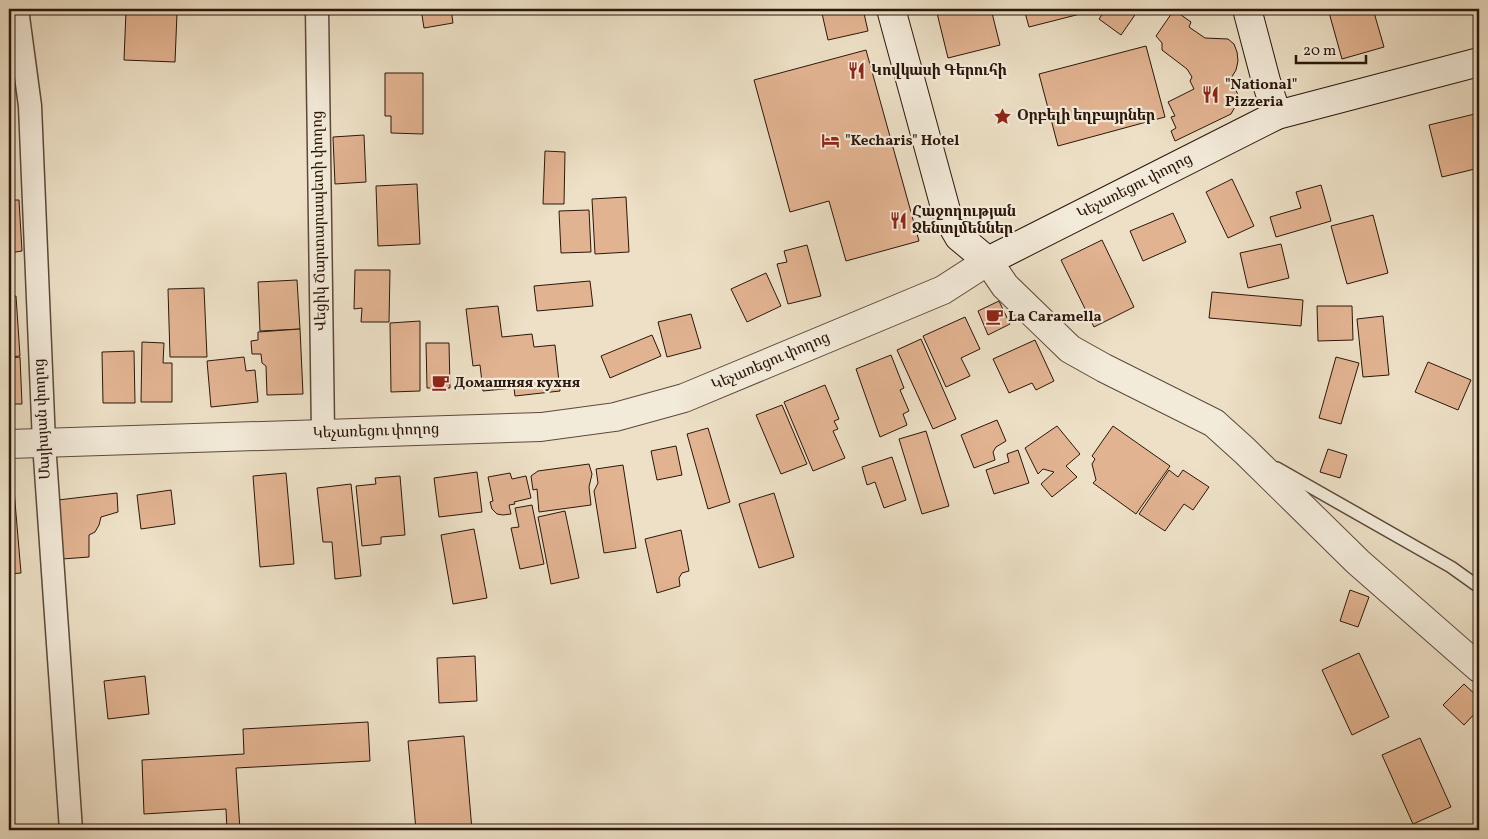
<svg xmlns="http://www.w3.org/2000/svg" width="1488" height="839" viewBox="0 0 1488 839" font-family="Vollkorn,'Noto Serif Armenian',serif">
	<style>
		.building { fill: #e2b391; stroke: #2b170b }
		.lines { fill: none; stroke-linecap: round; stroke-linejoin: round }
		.service-casing { stroke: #5c493a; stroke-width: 14 }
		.minor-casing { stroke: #5c493a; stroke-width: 25 }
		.tertiary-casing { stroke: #5c493a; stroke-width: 30 }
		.secondary-casing { stroke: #2b170b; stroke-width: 30 }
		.service { stroke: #f3ebda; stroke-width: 11 }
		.minor { stroke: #f3ebda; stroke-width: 22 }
		.tertiary { stroke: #f3ebda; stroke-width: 28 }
		.secondary { stroke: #f3ebda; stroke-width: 28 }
		.labels { text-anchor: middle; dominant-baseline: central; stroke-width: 4.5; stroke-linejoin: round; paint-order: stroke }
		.poi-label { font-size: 15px; font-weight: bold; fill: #2b170b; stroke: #f3ebda; text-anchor: start }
		.street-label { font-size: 15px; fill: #2b170b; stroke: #f3ebda }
	</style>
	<rect width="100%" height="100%" fill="#ede0c6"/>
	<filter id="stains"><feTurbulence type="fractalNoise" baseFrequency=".004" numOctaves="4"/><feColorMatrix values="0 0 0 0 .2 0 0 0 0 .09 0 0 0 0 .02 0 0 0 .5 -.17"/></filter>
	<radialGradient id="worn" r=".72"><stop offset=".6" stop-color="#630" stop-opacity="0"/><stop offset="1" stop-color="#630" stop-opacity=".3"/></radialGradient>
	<g class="building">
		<polygon points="421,9 451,9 453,23 424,28"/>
		<polygon points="821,9 863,9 868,31 828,40"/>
		<polygon points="936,9 991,9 1000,45 948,58"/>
		<polygon points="1024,9 1087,9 1088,12 1029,27"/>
		<polygon points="1106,9 1139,9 1121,35 1099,19"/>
		<polygon points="1328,9 1373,9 1384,47 1342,59"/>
		<polygon points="1174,10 1191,22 1189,27 1205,38 1228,39 1234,44 1237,52 1238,61 1236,70 1230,80 1240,98 1231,114 1175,141 1171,131 1176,128 1171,117 1175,116 1168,102 1194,89 1190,81 1192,77 1187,69 1162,50 1162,43 1156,36"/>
		<polygon points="126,11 177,13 175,62 124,60"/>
		<polygon points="1146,46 1165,117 1058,146 1039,74"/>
		<polygon points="866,50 919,241 846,261 829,201 790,212 754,80"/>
		<polygon points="385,73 423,73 423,134 391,133 391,116 385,116"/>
		<polygon points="1479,113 1479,168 1442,177 1429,125"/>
		<polygon points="364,135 366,182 335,184 333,137"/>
		<polygon points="545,151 565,152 564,204 543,204"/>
		<polygon points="1232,179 1254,226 1228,238 1206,192"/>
		<polygon points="417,184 420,244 378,246 376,186"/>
		<polygon points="1321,185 1331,221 1276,237 1270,217 1301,208 1296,192"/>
		<polygon points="626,197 629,252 595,254 592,199"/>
		<polygon points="9,200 19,200 22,251 9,253"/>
		<polygon points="589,210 591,252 561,253 559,211"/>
		<polygon points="1173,213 1186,242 1143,261 1130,231"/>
		<polygon points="1373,215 1388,273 1347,284 1331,226"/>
		<polygon points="1102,240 1134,307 1094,327 1061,260"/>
		<polygon points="1281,244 1289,278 1248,288 1240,253"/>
		<polygon points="807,245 821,296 788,304 777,264 787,262 784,251"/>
		<polygon points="355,270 390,270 389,322 361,322 362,308 354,309"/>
		<polygon points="766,273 781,306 747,322 731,289"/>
		<polygon points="297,280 300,329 260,331 258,282"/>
		<polygon points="590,281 593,306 537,311 534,286"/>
		<polygon points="204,288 207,357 170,357 168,289"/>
		<polygon points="1212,292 1303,300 1301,326 1209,318"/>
		<polygon points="16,296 20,356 9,357 9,297"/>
		<polygon points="999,301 1010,324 988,335 978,311"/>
		<polygon points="498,306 502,337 532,334 534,347 555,345 560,391 515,396 514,388 483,391 480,365 473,366 466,309"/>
		<polygon points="1317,306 1352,306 1353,340 1318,341"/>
		<polygon points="691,314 701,348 667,357 658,322"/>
		<polygon points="1383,316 1389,375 1363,377 1357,319"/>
		<polygon points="965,317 980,349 961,358 970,376 946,387 923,336"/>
		<polygon points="420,321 420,391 391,392 390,323"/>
		<polygon points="300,329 303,394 267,395 266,366 262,363 261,354 252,354 251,341 258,340 258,332"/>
		<polygon points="652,335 661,356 610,378 601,356"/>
		<polygon points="921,339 956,419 933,429 897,350"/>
		<polygon points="1035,340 1054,381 1036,390 1032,383 1009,393 993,359"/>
		<polygon points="142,342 164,343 163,363 172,363 172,402 141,402"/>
		<polygon points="426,343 449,343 450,388 427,388"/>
		<polygon points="134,351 135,403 103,403 102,352"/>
		<polygon points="891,355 904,388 900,390 909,411 903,414 907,425 880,437 856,369"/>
		<polygon points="20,357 22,404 9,404 9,358"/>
		<polygon points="244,357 246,371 255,370 258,402 211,407 207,361"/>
		<polygon points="1336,357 1359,363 1341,424 1319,418"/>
		<polygon points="1428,362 1471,380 1458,410 1415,392"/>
		<polygon points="825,385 839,419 834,421 838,429 833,431 845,458 813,471 784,402"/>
		<polygon points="782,405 807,464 781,474 756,415"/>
		<polygon points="997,420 1006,441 996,447 993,452 995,460 974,468 961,435"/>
		<polygon points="1057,426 1080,454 1066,466 1077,477 1052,497 1041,484 1054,472 1043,469 1038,474 1025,448"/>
		<polygon points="1113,426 1170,466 1136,514 1093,483 1096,480 1092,464 1095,459 1092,456"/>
		<polygon points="708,428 730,502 708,509 687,434"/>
		<polygon points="926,431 949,506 922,514 899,439"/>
		<polygon points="676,446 682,475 657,480 651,451"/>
		<polygon points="1328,449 1347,455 1340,478 1320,472"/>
		<polygon points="1018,450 1029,483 994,494 986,470 1009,462 1007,454"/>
		<polygon points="892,457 906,500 884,508 875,482 867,485 862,467"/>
		<polygon points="589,464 592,474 589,487 591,505 539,512 537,489 533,490 531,476 538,471"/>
		<polygon points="623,465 636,548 604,553 594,491 598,483 596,469"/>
		<polygon points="1169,470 1178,477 1183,470 1209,487 1193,510 1184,504 1165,531 1139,514"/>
		<polygon points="477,472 482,512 439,517 434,478"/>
		<polygon points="286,473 294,564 260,567 253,476"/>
		<polygon points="510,473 512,479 526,476 531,498 514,502 515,504 509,505 511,514 503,515 497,514 492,509 490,502 493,501 488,477"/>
		<polygon points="400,476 405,535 381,537 381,544 362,546 356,486 376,484 375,478"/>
		<polygon points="351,484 361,576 335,579 332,542 323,542 317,488"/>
		<polygon points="9,490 14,490 21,573 9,574"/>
		<polygon points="171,490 175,524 141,529 137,495"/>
		<polygon points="117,493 118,512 101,517 99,525 95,532 89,535 89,557 62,559 58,500"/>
		<polygon points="774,493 794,557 759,568 739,504"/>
		<polygon points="532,505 544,564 520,569 511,528 519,527 515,508"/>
		<polygon points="565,511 579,578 551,584 538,517"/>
		<polygon points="474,529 487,598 453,604 441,535"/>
		<polygon points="681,530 689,571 682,573 679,578 680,586 657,593 645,539"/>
		<polygon points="1350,590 1369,597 1358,627 1340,621"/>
		<polygon points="1359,653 1389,717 1352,735 1322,670"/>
		<polygon points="475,656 477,701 439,703 437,658"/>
		<polygon points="145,676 149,714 108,719 104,681"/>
		<polygon points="1464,684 1479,698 1479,709 1464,725 1443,705"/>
		<polygon points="368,722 370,761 236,768 240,830 227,830 226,809 144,814 142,760 244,754 243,729"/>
		<polygon points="464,736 472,830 416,830 408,741"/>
		<polygon points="1420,738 1451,807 1413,824 1382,755"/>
	</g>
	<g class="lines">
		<defs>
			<polyline id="service" points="1277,468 1451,567 1479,587"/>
			<g id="minor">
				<polyline points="17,9 30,106 44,443 71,830"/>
				<polyline points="317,9 323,433"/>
			</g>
			<polyline id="tertiary" points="9,444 541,427 615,417 684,398 943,290 988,261 1005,286 1070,349 1104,368 1214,423 1245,451 1358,562 1479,668"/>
			<g id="secondary">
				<polyline points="891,9 948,218 959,237 988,261 1277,115 1479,62"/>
				<polyline points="1247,9 1266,81 1277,115"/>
			</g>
		</defs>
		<use href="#service" class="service-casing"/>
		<use href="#minor" class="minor-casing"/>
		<use href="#tertiary" class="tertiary-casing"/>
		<use href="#secondary" class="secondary-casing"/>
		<use href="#service" class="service"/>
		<use href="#minor" class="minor"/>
		<use href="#tertiary" class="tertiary"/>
		<use href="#secondary" class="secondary"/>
	</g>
	<defs>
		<symbol id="restaurant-bare" viewBox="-9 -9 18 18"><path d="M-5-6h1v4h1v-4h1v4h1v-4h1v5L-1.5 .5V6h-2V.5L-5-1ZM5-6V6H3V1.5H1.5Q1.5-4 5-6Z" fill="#8f2418" stroke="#f3ebda" stroke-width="2.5" paint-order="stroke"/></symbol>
		<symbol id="sight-bare" viewBox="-9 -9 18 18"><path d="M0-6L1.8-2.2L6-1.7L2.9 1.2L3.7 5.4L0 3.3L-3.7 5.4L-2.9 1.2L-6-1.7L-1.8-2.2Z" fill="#8f2418" stroke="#f3ebda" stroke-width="2.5" paint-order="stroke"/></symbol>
		<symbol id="hotel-bare" viewBox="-9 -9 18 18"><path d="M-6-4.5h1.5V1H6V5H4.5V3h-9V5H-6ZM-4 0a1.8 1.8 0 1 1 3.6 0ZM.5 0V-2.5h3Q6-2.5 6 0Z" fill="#8f2418" stroke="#f3ebda" stroke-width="2.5" paint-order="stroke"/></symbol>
		<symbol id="cafe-bare" viewBox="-9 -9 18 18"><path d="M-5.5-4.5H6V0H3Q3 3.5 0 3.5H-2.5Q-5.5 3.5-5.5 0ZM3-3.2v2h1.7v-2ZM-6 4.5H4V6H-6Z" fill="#8f2418" stroke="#f3ebda" stroke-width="2.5" paint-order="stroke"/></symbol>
	</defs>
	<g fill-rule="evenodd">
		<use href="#restaurant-bare" x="844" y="58" width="25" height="25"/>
		<use href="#restaurant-bare" x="1198" y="82" width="25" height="25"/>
		<use href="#sight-bare" x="990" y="104" width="25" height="25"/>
		<use href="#hotel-bare" x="818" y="128" width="25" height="25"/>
		<use href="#restaurant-bare" x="886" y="208" width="25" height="25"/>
		<use href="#cafe-bare" x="982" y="304" width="25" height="25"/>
		<use href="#cafe-bare" x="428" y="370" width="25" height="25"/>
	</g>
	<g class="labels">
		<g class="poi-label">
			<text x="871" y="71">Կովկասի Գերուհի</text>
			<text x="1225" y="85">"National"<tspan x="1225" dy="17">Pizzeria</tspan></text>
			<text x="1017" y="116">Օրբելի եղբայրներ</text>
			<text x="845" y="141">"Kecharis" Hotel</text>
			<text x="912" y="212">Հաջողության<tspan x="912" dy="17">Ջենտլմեններ</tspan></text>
			<text x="1008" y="317">La Caramella</text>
			<text x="454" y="383">Домашняя кухня</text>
		</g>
		<g class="street-label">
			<text transform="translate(1135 187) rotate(-27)">Կեչառեցու փողոց</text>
			<text transform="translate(320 221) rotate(-91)">Վեցիկ Ճարտարապետի փողոց</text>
			<text transform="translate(771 362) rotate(-23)">Կեչառեցու փողոց</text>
			<text transform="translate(43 419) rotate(-93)">Մայիսյան փողոց</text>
			<text transform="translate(376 432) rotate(-2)">Կեչառեցու փողոց</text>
		</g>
	</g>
	<rect width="1488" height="839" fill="none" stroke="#ede0c6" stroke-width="30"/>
	<rect x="10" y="10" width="1468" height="819" fill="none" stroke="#2b170b" stroke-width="2.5"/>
	<rect x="15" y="15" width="1458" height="809" fill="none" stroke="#2b170b"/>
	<path d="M1296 55v8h70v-8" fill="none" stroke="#2b170b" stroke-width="2.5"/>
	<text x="1303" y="55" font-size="15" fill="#2b170b" stroke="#f3ebda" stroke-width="4" paint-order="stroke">20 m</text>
	<rect width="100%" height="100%" filter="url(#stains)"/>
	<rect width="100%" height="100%" fill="url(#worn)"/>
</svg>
